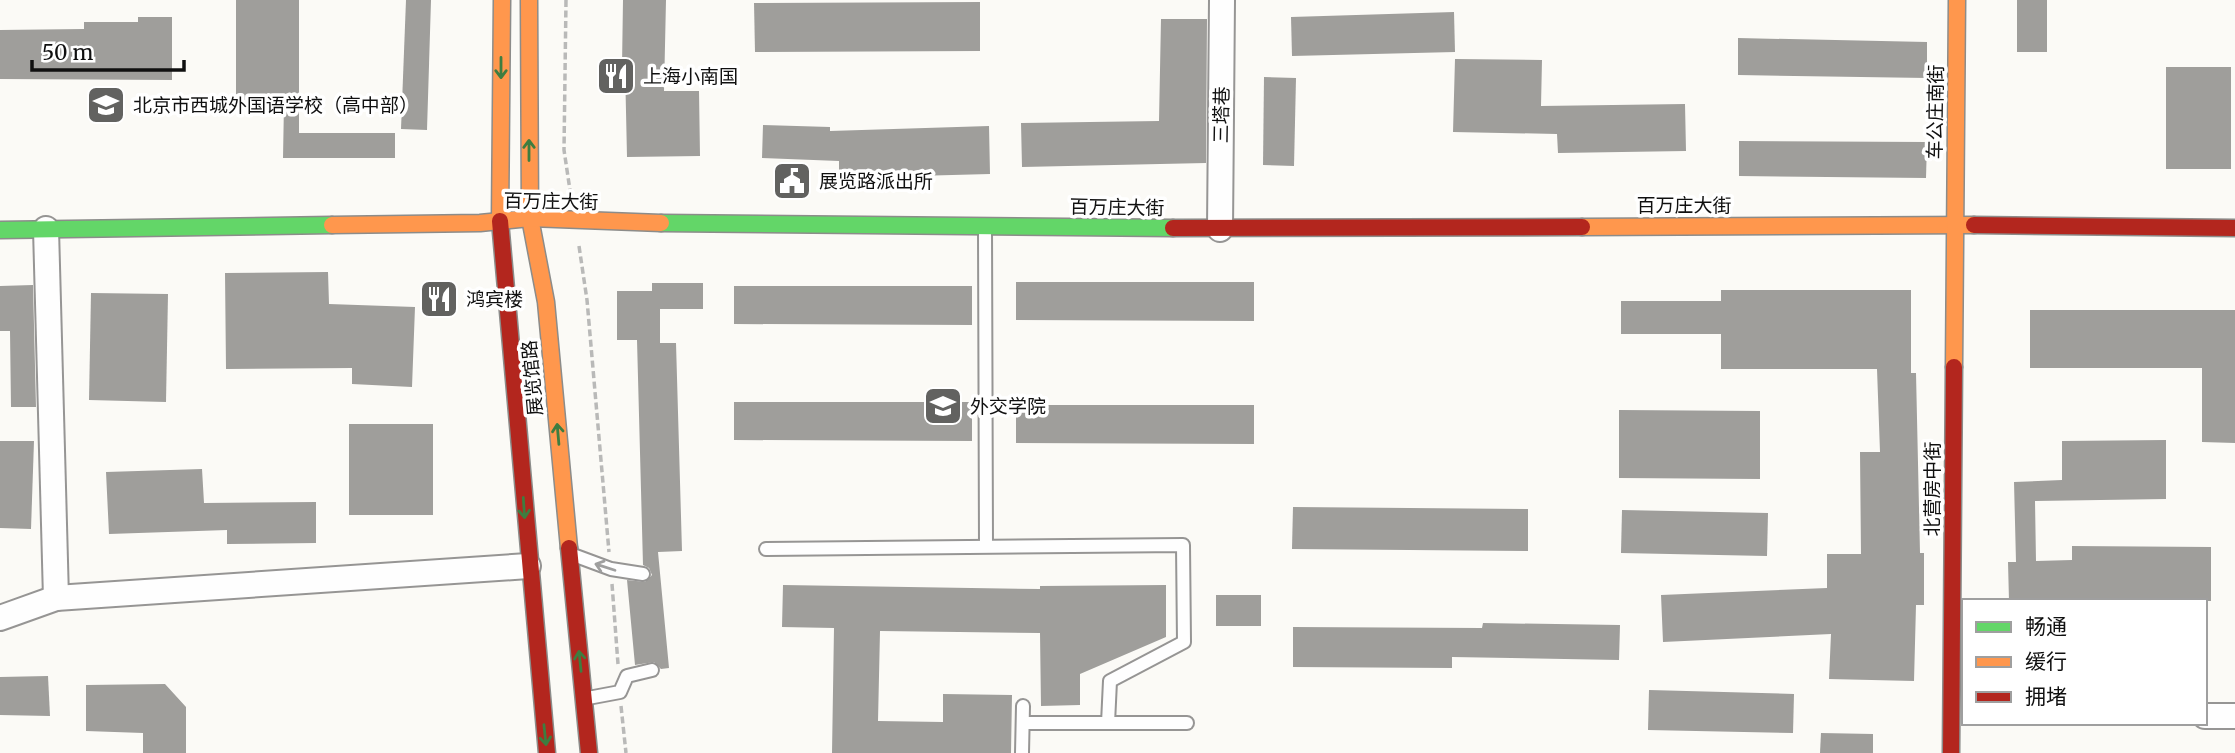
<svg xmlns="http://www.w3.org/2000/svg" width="2235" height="753" viewBox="0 0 2235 753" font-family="Merriweather,'Noto Sans SC',serif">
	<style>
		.building { fill: #9f9e9b }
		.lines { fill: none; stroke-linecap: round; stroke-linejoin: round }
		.lane-casing { stroke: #969594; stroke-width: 16 }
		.street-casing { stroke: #969594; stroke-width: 28 }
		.fast-casing { stroke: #8c8c8a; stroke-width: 19 }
		.slow-casing { stroke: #8c8c8a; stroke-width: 19 }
		.jam-casing { stroke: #8c8c8a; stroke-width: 19 }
		.path { stroke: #b9b9b8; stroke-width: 3.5; stroke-dasharray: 7 3.5; stroke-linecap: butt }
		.lane { stroke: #fefefe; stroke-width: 12 }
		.street { stroke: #fefefe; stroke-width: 24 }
		.fast { stroke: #63d668; stroke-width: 16 }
		.slow { stroke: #ff974d; stroke-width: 16 }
		.jam { stroke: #b3261e; stroke-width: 16 }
		.oneway { stroke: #3e7d40 }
		.oneway2 { stroke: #9f9f9f }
		.labels { text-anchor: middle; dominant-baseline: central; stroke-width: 7; stroke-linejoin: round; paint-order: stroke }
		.poi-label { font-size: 19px; fill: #101010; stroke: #fff; text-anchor: start }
		.street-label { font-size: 19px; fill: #101010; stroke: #fff }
	</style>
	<rect width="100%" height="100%" fill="#fbfaf6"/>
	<g class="building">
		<polygon points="236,0 299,0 299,133 395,133 395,158 283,158 284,103 236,102"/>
		<polygon points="406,0 431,0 427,130 401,129"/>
		<polygon points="623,0 666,0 664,91 699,91 700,156 627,157 625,66 622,66"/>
		<rect x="2017" y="0" width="30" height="52"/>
		<polygon points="980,2 980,51 755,52 754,3"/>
		<polygon points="1454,12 1455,52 1292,56 1291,17"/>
		<polygon points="138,17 172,17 172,80 0,79 0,30 84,29 84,22 138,22"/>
		<polygon points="1161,19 1207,19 1206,163 1022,167 1021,123 1159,121"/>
		<polygon points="1738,38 1927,42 1927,78 1738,75"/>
		<polygon points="1455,59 1542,60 1541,106 1685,104 1686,151 1558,153 1557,134 1453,132"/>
		<rect x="2166" y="67" width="65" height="102"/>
		<polygon points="1264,77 1296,78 1294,166 1263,165"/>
		<polygon points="763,125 830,127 830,131 989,126 990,174 839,178 839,161 762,158"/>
		<polygon points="1739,141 1927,142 1926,178 1739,176"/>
		<polygon points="328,272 329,304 415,307 412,387 352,384 352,368 226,369 225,273"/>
		<polygon points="1016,282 1254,282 1254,321 1016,320"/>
		<polygon points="652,283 703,283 703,309 660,309 660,343 676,343 682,551 658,552 669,668 661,669 654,662 635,665 627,580 645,582 652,575 649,568 643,565 637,340 617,340 617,291 652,291"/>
		<polygon points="33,285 36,407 11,407 10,331 0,331 0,286"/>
		<polygon points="734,286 972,286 972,325 734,324"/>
		<polygon points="1721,290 1911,290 1911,373 1916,373 1920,553 1924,553 1924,605 1916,605 1914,681 1829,679 1831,634 1663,642 1661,595 1827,588 1827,554 1861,554 1860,452 1880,452 1877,369 1721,369 1721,334 1621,334 1621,301 1721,301"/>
		<polygon points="91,293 168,294 166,402 89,400"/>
		<polygon points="2030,310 2235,310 2235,443 2202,442 2202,368 2030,368"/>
		<polygon points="734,402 972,402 972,441 734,440"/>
		<polygon points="1016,405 1254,405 1254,444 1016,443"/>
		<polygon points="1619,410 1760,411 1760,479 1619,478"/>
		<rect x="349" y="424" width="84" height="91"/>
		<polygon points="2166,440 2166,499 2035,501 2036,561 2072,560 2072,546 2211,547 2211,601 2009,601 2008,562 2016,562 2014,482 2062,480 2062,441"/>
		<polygon points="0,441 34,441 31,529 0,528"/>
		<polygon points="202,469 204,503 316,502 316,543 227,544 227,530 109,534 106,472"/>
		<polygon points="1293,507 1528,509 1528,551 1292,549"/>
		<polygon points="1622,510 1768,513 1767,556 1621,553"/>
		<polygon points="783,585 1040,589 1040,586 1166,585 1166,637 1080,674 1080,705 1041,706 1040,633 880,631 878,721 943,722 943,694 1012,695 1011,753 832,753 834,628 782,627"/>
		<rect x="1216" y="595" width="45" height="31"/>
		<polygon points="1483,623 1620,625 1619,660 1452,657 1452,668 1293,667 1293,627 1482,628"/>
		<polygon points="48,676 50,716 0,715 0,677"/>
		<polygon points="165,684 186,707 186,753 143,753 143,733 86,731 86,685"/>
		<polygon points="1649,690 1794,694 1793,733 1648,730"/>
		<polygon points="1821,733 1873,734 1873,753 1820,753"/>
	</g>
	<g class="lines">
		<defs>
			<g id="lane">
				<polyline points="985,227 986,546"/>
				<polyline points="766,549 1183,545 1184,642 1110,681 1108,723"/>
				<polyline points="576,556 611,569 643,574"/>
				<polyline points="588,698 620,692 627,676 652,670"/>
				<polyline points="1023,723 1187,723"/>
				<polyline points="1022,753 1023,706"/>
			</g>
			<g id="street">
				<polyline points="46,229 56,598"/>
				<polyline points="1220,229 1222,0"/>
				<polyline points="0,618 56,598 528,566"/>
				<polyline points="2205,716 2235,716"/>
			</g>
			<g id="fast">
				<polyline points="661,223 1173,228"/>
				<polyline points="0,230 332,225"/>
			</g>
			<g id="slow">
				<polyline points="529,0 530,218"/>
				<polyline points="530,218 546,302 569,548"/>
				<polyline points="500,221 502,0"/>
				<polyline points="332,225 480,223 530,218 661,223"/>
				<polyline points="1582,227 1974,225"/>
				<polyline points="1954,367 1957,0"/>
			</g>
			<g id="jam">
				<polyline points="500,221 547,753"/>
				<polyline points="1974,225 2235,228"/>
				<polyline points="1173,228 1582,227"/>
				<polyline points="569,548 589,753"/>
				<polyline points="1951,753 1954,367"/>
			</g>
		</defs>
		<use href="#lane" class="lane-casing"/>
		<use href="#street" class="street-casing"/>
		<use href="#fast" class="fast-casing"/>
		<use href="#slow" class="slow-casing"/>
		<use href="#jam" class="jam-casing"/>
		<g class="path">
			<polyline points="566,0 564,150 571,197"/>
			<polyline points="579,246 587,300 609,552"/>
			<polyline points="612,584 618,664"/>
			<polyline points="621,706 626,753"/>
		</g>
		<use href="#lane" class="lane"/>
		<use href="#street" class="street"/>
		<use href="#fast" class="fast"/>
		<use href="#slow" class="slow"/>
		<use href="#jam" class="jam"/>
	</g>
	<defs><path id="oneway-shaft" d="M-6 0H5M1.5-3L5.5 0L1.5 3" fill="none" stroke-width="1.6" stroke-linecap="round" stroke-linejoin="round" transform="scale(1.75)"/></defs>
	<g class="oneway">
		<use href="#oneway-shaft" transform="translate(501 68) rotate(90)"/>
		<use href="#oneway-shaft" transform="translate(529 150) rotate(-90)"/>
		<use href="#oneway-shaft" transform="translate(558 434) rotate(-95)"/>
		<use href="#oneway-shaft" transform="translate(524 508) rotate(86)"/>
		<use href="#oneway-shaft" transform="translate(580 661) rotate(-96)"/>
		<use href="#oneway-shaft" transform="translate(545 735) rotate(84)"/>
	</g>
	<use class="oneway2" href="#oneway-shaft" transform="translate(605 567) rotate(-162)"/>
	<defs>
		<symbol id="restaurant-square" viewBox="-11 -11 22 22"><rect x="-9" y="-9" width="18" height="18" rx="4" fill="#626260" stroke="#fff"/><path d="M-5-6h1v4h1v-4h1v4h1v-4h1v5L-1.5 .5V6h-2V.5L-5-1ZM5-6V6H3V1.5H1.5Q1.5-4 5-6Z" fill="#fff"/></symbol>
		<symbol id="school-square" viewBox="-11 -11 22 22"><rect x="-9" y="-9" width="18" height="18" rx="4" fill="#626260" stroke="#fff"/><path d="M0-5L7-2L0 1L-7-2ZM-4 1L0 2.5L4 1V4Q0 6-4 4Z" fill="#fff"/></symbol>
		<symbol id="civic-square" viewBox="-11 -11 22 22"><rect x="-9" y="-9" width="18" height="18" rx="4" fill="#626260" stroke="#fff"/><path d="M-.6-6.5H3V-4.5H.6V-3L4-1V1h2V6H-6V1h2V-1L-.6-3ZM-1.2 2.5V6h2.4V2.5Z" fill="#fff"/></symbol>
		<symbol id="university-square" viewBox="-11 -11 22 22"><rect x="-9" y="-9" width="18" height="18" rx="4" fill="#626260" stroke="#fff"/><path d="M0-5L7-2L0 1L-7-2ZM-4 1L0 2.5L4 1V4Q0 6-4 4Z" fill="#fff"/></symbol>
	</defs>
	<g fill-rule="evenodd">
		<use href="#restaurant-square" x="594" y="54" width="44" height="44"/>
		<use href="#school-square" x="84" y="83" width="44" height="44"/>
		<use href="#civic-square" x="770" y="159" width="44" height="44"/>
		<use href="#restaurant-square" x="417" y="277" width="44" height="44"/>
		<use href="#university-square" x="921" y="384" width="44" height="44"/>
	</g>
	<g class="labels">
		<g class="poi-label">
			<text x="643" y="76">上海小南国</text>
			<text x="133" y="105">北京市西城外国语学校（高中部）</text>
			<text x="819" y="181">展览路派出所</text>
			<text x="466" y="299">鸿宾楼</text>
			<text x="970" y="406">外交学院</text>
		</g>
		<g class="street-label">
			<text transform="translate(1935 112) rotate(-89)">车公庄南街</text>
			<text transform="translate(1221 115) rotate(-89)">三塔巷</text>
			<text transform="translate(551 201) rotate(1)">百万庄大街</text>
			<text x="1684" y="205">百万庄大街</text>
			<text transform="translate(1117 207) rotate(1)">百万庄大街</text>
			<text transform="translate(532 378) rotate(-95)">展览馆路</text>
			<text transform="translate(1932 489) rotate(-90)">北营房中街</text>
		</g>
	</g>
	<rect x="1962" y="599" width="245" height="126" fill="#ffffff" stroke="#9f9f9f" stroke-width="2"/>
	<rect x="1976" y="622" width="35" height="10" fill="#63d668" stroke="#9f9f9f" stroke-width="2"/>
	<text x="2025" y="634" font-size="21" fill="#101010">畅通</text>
	<rect x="1976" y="657" width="35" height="10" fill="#ff974d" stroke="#9f9f9f" stroke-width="2"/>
	<text x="2025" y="669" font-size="21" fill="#101010">缓行</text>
	<rect x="1976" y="692" width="35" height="10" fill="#b3261e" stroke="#9f9f9f" stroke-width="2"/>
	<text x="2025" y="704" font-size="21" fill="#101010">拥堵</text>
	<path d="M32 60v10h152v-10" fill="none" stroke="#101010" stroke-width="3.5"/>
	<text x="42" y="60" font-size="21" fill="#101010" stroke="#ffffff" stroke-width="5" paint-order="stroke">50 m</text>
</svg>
